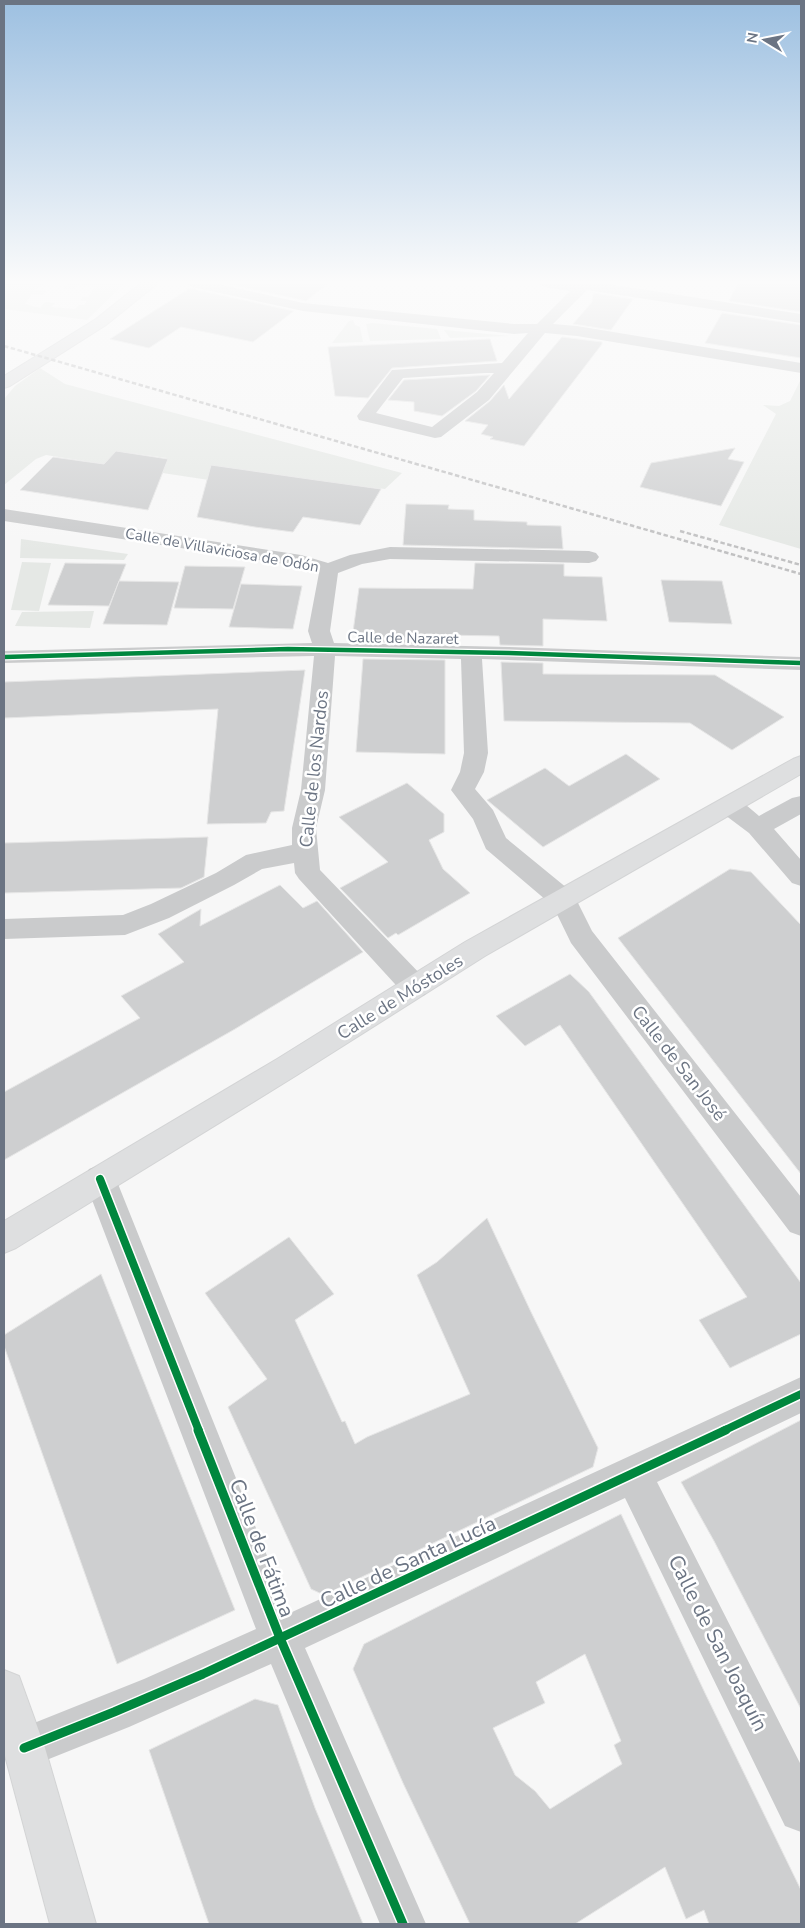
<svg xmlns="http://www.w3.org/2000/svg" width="805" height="1928" viewBox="0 0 805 1928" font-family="'Nunito Sans',sans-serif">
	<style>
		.green { fill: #e5e8e5 }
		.building { fill: #cecfd0; stroke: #e6e6e6; fill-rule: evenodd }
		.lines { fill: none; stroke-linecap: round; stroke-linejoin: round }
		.major-casing { stroke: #d3d4d5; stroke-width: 2 }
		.minor { fill: #cacbcc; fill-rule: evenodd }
		.major { fill: #dedfe0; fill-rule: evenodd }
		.rail { stroke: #c1c1c2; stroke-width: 2.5; stroke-dasharray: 4.5 2.5; stroke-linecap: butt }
		.cycleway-far2-casing { stroke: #fff; stroke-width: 7 }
		.cycleway-far1-casing { stroke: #fff; stroke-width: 11 }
		.cycleway-casing { stroke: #fff; stroke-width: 12 }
		.cycleway-far2 { stroke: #00873e; stroke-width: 4.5 }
		.cycleway-far1 { stroke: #00873e; stroke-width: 8 }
		.cycleway { stroke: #00873e; stroke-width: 9 }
		.labels { text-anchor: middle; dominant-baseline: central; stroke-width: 5; stroke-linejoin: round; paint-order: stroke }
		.far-street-label { font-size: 15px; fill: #6b7483; stroke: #fff }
		.street-label { font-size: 18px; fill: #6b7483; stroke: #fff }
		.near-street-label { font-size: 21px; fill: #6b7483; stroke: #fff }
	</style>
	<rect width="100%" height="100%" fill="#f7f7f7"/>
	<g class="green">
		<polygon points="4,283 44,284 34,290 46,291 42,295 32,294 25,304 40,308 45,302 55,303 51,307 75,309 79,305 84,305 87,301 80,301 83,297 88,297 95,287 79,284 74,289 64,289 68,284 60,283 125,283 87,320 4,309"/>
		<polygon points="353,320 355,325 360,327 363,342 332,343 349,321"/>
		<polygon points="372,323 437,329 441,339 370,341 366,324"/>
		<polygon points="444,330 511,336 450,338"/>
		<polygon points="40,368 65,384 402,473 385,489 326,482 209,480 156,472 167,458 116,451 104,464 46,455 36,459 4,485 4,399 15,386"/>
		<polygon points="801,379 801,549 719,525 776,414 763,405 779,406 790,401"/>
		<polygon points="21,539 128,554 124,560 20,558"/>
		<polygon points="22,562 51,563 39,611 11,610"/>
		<polygon points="94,611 90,628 15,626 22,612"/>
	</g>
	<g class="building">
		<polygon points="224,283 329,283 306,301"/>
		<polygon points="738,283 801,283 801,312 729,301"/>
		<polygon points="190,288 192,289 294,311 253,342 181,327 149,348 110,339"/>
		<polygon points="593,293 633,299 611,330 573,324 592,302"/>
		<polygon points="722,313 801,325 801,358 705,343"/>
		<polygon points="562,337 602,342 602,344 524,446 490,439 493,437 481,434 488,425 465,421 490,401 504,385 509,399"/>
		<polygon points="490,339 497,361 392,368 368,398 335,396 328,347"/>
		<polygon points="490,375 476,391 442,416 414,411 414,402 388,400 404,380"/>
		<polygon points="735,448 728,459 744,462 721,506 640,487 651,463"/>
		<polygon points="116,451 168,459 148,510 20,490 53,457 104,464"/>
		<polygon points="211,465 316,480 381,489 360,525 303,517 293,532 255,527 197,517"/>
		<polygon points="406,504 449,505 448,509 474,510 474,520 527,522 527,525 561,526 563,549 403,545"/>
		<polygon points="65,563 126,564 109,606 48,605"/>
		<polygon points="475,563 564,564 564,576 602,577 607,621 543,619 543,646 500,645 499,636 445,635 445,644 365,642 365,633 353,632 359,588 473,589"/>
		<polygon points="185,566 245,567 233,609 174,608"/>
		<polygon points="661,580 722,581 732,624 669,622"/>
		<polygon points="119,581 179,582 167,625 103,624"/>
		<polygon points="241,584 302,586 293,629 229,627"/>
		<polygon points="363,659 445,660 445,754 356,752"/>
		<polygon points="501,662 543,663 543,674 715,675 784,717 732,750 690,723 504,721"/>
		<polygon points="305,670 284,811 271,812 266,823 207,824 218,709 4,718 4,682"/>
		<polygon points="626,754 660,779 543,847 487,800 545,768 569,786"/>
		<polygon points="407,783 444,814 444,832 429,840 443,869 470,893 398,935 396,933 388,938 340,888 388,862 339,817"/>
		<polygon points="208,837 204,877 181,888 4,893 4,843"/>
		<polygon points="730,869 751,872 801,925 801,1174 618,938"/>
		<polygon points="280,885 303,908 317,901 363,952 235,1029 4,1160 4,1092 140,1018 121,996 184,962 158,934 201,909 200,926"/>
		<polygon points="570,974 589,992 801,1283 801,1334 730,1368 699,1320 747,1297 560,1025 525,1046 496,1016"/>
		<polygon points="487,1218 531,1312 598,1448 593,1467 324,1595 311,1589 228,1407 267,1379 205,1293 289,1237 334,1294 295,1320 342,1422 345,1421 355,1444 367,1437 470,1394 417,1275 437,1262"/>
		<polygon points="101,1274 235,1610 117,1664 4,1346 4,1335"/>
		<polygon points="801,1420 801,1709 714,1541 681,1482"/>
		<path d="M621 1514 705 1693 801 1890V1924H709L704 1910 686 1919 665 1867 575 1924H470L403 1783 353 1669 364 1644ZM585 1654 621 1741 614 1745 622 1764 550 1809 535 1791 515 1775 493 1728 545 1703 536 1682Z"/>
		<polygon points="255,1699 278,1705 315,1808 363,1924 209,1924 149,1750"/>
	</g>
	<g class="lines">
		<defs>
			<g id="major">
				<polygon points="141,283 158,283 106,325 10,386 4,388 4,376 96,319"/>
				<polygon points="801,756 801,774 485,956 297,1075 16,1248 4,1253 4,1221 277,1059 465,942 793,759"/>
				<polygon points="4,1670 19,1676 45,1748 96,1924 50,1924 4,1752"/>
			</g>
		</defs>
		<use href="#major" class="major-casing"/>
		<g class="minor">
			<path d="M185 283H214L303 303 514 324H537L570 291 544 287 537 283H602L801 314V323L587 290 553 324 577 326 801 363V373L577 336 545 333 489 400 441 437 435 438 359 420 357 416 392 370 502 363 528 333 514 334 303 311 192 287ZM485 373H494L477 392 432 427 376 413 403 378Z"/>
			<polygon points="4,509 301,555 328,563 350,555 390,547 589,551 596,553 599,557 596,561 589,563 390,559 362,564 338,573 330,631 334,643 509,647 801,657 801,670 482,659 488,753 484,772 475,789 493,810 506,838 573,893 592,931 801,1197 801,1236 790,1232 571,943 553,906 486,849 473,819 451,790 460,772 464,753 461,659 335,656 325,790 316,828 320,870 425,979 429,987 425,995 415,998 405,995 299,879 295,873 294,863 262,869 234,885 169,918 125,935 4,939 4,919 123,915 151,904 216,873 246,855 292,845 292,828 301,790 314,656 4,663 4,651 312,643 308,631 319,573 298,566 4,521"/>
			<path d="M801 796V814L774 829 801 860V886L792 883 749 833 721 812 718 806 721 800C738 796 747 806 759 816L792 798Z"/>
			<polygon points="100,1165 111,1169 116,1179 290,1613 801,1377 801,1413 657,1482 801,1765 801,1832 785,1826 625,1498 305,1648 426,1924 380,1924 271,1664 129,1727 24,1769 9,1763 4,1745 9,1733 144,1679 256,1629 84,1179 89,1169"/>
		</g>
		<use href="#major" class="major"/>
		<g class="rail">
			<polyline points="4,346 801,574"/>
			<polyline points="680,531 801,565"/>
		</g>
		<defs>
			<polyline id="cycleway-far2" points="4,657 288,649 509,653 801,663"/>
			<g id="cycleway-far1">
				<polyline points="100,1179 199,1431"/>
				<polyline points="723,1431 801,1394"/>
			</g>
			<g id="cycleway">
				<polyline points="198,1430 280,1638 403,1924"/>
				<polyline points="24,1748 114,1712 203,1674 726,1430"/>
			</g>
		</defs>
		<use href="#cycleway-far2" class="cycleway-far2-casing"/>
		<use href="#cycleway-far1" class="cycleway-far1-casing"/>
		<use href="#cycleway" class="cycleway-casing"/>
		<use href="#cycleway-far2" class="cycleway-far2"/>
		<use href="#cycleway-far1" class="cycleway-far1"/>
		<use href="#cycleway" class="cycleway"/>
	</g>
	<linearGradient id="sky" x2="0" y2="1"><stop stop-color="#9dc0e1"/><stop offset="0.51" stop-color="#fbfbfb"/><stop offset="1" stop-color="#fbfbfb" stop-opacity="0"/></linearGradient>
	<rect width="805" height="553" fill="url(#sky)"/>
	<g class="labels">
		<g class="far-street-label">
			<text transform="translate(222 550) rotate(10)">Calle de Villaviciosa de Odón</text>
			<text transform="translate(403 638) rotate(1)">Calle de Nazaret</text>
		</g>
		<g class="street-label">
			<text transform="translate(314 769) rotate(-84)">Calle de los Nardos</text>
			<text transform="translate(400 997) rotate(-32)">Calle de Móstoles</text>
			<text transform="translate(679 1063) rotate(52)">Calle de San José</text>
		</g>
		<g class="near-street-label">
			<text transform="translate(262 1548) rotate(69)">Calle de Fátima</text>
			<text transform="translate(408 1562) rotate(-25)">Calle de Santa Lucía</text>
			<text transform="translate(718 1643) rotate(63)">Calle de San Joaquín</text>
		</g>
	</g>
	<rect width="805" height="1928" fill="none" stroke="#6b7483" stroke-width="10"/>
	<g transform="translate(765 40) rotate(280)" stroke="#ffffff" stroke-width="4" paint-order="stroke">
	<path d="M0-4L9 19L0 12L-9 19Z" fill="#6b7483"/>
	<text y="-8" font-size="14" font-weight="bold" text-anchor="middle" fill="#6b7483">N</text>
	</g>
</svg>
